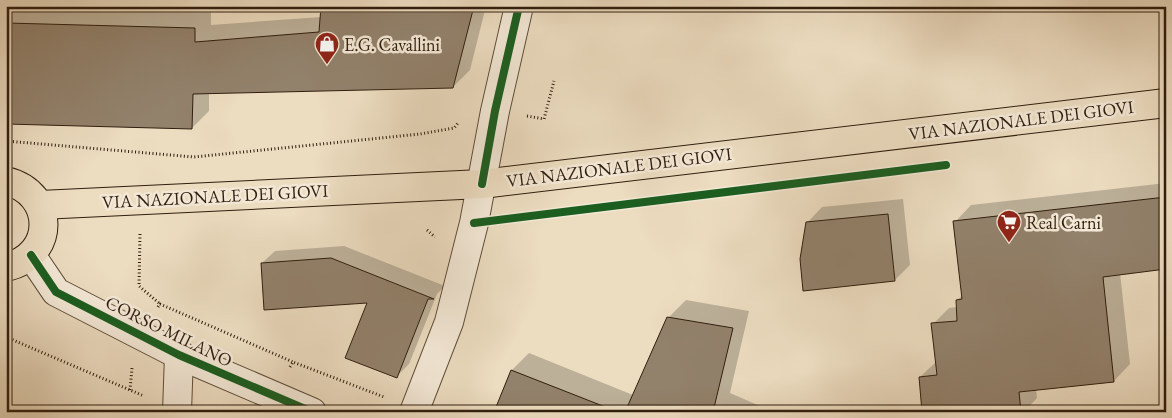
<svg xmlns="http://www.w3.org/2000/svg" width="1172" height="418" viewBox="0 0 1172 418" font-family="'EB Garamond',serif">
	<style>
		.shadow { fill: #0003 }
		.building { fill: #92816b; stroke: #301e0e }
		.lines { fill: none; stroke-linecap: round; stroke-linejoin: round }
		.minor-casing { stroke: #5f4e3a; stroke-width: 30 }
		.major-casing { stroke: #301e0e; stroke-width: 30 }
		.path { stroke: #301e0e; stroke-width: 3; stroke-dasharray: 1 2.5; stroke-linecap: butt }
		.minor { stroke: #f3e8d6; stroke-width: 28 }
		.major { stroke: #ecdcc0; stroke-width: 28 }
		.cycleway-casing { stroke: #f3e8d6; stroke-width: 11 }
		.cycleway { stroke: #1b5e20; stroke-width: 8 }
		.labels { text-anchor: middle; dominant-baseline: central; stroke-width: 5; stroke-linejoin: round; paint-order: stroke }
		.poi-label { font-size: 18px; fill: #301e0e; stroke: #f3e8d6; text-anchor: start }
		.street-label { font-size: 18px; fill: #301e0e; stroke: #f3e8d6 }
	</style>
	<rect width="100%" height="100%" fill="#ecdcc0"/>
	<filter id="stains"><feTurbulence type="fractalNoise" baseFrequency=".004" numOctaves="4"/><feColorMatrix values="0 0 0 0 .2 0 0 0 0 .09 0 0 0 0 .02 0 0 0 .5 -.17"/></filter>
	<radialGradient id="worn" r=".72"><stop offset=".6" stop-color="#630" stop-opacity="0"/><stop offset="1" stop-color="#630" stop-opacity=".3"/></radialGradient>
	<g class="shadow">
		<polygon points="6,6 211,12 211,25 321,17 322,6 486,6 470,70 453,87 209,92 209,111 192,128 6,122"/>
		<polygon points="1166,183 1166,315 1159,269 1120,273 1130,364 1114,381 1036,389 1037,398 1024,412 923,412 920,377 937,361 933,324 949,308 957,307 957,300 963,295 955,222 971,205"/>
		<polygon points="903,199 910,265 895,280 807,223 822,207"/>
		<polygon points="344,246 445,286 437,294 409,364 396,377 369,302 262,263 275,251"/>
		<polygon points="686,300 749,311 730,393 774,412 495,412 512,370 529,353 633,395 668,318"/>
	</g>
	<g class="building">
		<polygon points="321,6 474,6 453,88 193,94 192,129 6,124 6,23 195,28 195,42 319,32"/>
		<polygon points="1166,197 1166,269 1103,277 1114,382 1019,392 1021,412 922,412 919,377 937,375 931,323 957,321 956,300 962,299 953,221"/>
		<polygon points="888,214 895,281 803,291 800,259 806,222"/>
		<polygon points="331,258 434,299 428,299 397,378 345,358 367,303 264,310 261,263"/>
		<polygon points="667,317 733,328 713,412 625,412"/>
		<polygon points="511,370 613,410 612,412 494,412"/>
	</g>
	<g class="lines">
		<defs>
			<g id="minor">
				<polyline points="31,255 56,292 179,355 312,412"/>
				<polyline points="177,412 179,355"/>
				<polyline points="414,412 449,322 474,223 495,111 519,6"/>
			</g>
			<g id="major">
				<path d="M6 181C56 193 56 256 6 267"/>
				<polyline points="40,205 482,184 1166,103"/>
			</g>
		</defs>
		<use href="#minor" class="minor-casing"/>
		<use href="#major" class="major-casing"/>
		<g class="path">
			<polyline points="527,116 544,119 554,81"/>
			<polyline points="6,141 194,157 420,134 454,128 458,123"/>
			<polyline points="427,230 435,237"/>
			<polyline points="140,234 139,286 160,304"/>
			<polyline points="158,307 160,304 293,362"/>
			<polyline points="6,337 144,396"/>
			<polyline points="290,367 293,362 384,397"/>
			<polyline points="130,390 132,368"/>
		</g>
		<use href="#minor" class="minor"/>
		<use href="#major" class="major"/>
		<defs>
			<g id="cycleway">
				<polyline points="482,184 495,111 519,6"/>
				<polyline points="474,223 946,165"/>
				<polyline points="31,255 56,292 179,355 312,412"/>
			</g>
		</defs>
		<use href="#cycleway" class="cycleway-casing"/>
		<use href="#cycleway" class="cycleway"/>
	</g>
	<defs>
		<symbol id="shop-pin" viewBox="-11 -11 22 30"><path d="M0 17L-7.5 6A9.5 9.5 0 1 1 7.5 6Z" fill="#8f2418" stroke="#f3e8d6"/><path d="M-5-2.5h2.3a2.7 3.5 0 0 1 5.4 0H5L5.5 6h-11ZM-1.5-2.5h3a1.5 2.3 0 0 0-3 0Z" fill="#fff"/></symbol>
		<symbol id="supermarket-pin" viewBox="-11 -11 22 30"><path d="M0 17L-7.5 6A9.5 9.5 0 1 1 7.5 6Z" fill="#8f2418" stroke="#f3e8d6"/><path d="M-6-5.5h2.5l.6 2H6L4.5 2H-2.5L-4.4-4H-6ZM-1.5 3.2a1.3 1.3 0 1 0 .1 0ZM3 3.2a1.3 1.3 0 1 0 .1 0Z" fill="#fff"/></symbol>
	</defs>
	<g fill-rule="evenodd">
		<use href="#shop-pin" x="313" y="30" width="28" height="38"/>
		<use href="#supermarket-pin" x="995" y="208" width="28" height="38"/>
	</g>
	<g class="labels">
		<g class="poi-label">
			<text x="344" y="44">E.G. Cavallini</text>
			<text x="1026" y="222">Real Carni</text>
		</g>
		<g class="street-label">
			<text transform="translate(1021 120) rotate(-7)">VIA NAZIONALE DEI GIOVI</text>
			<text transform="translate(619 167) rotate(-7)">VIA NAZIONALE DEI GIOVI</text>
			<text transform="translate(215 196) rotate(-3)">VIA NAZIONALE DEI GIOVI</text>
			<text transform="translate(169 331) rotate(26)">CORSO MILANO</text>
		</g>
	</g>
	<rect width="1172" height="418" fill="none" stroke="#ecdcc0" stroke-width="25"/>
	<rect x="8" y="8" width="1157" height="403" fill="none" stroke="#301e0e" stroke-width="2.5"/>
	<rect x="12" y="12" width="1147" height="393" fill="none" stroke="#301e0e"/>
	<rect width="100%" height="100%" filter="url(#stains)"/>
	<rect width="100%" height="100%" fill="url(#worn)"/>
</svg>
